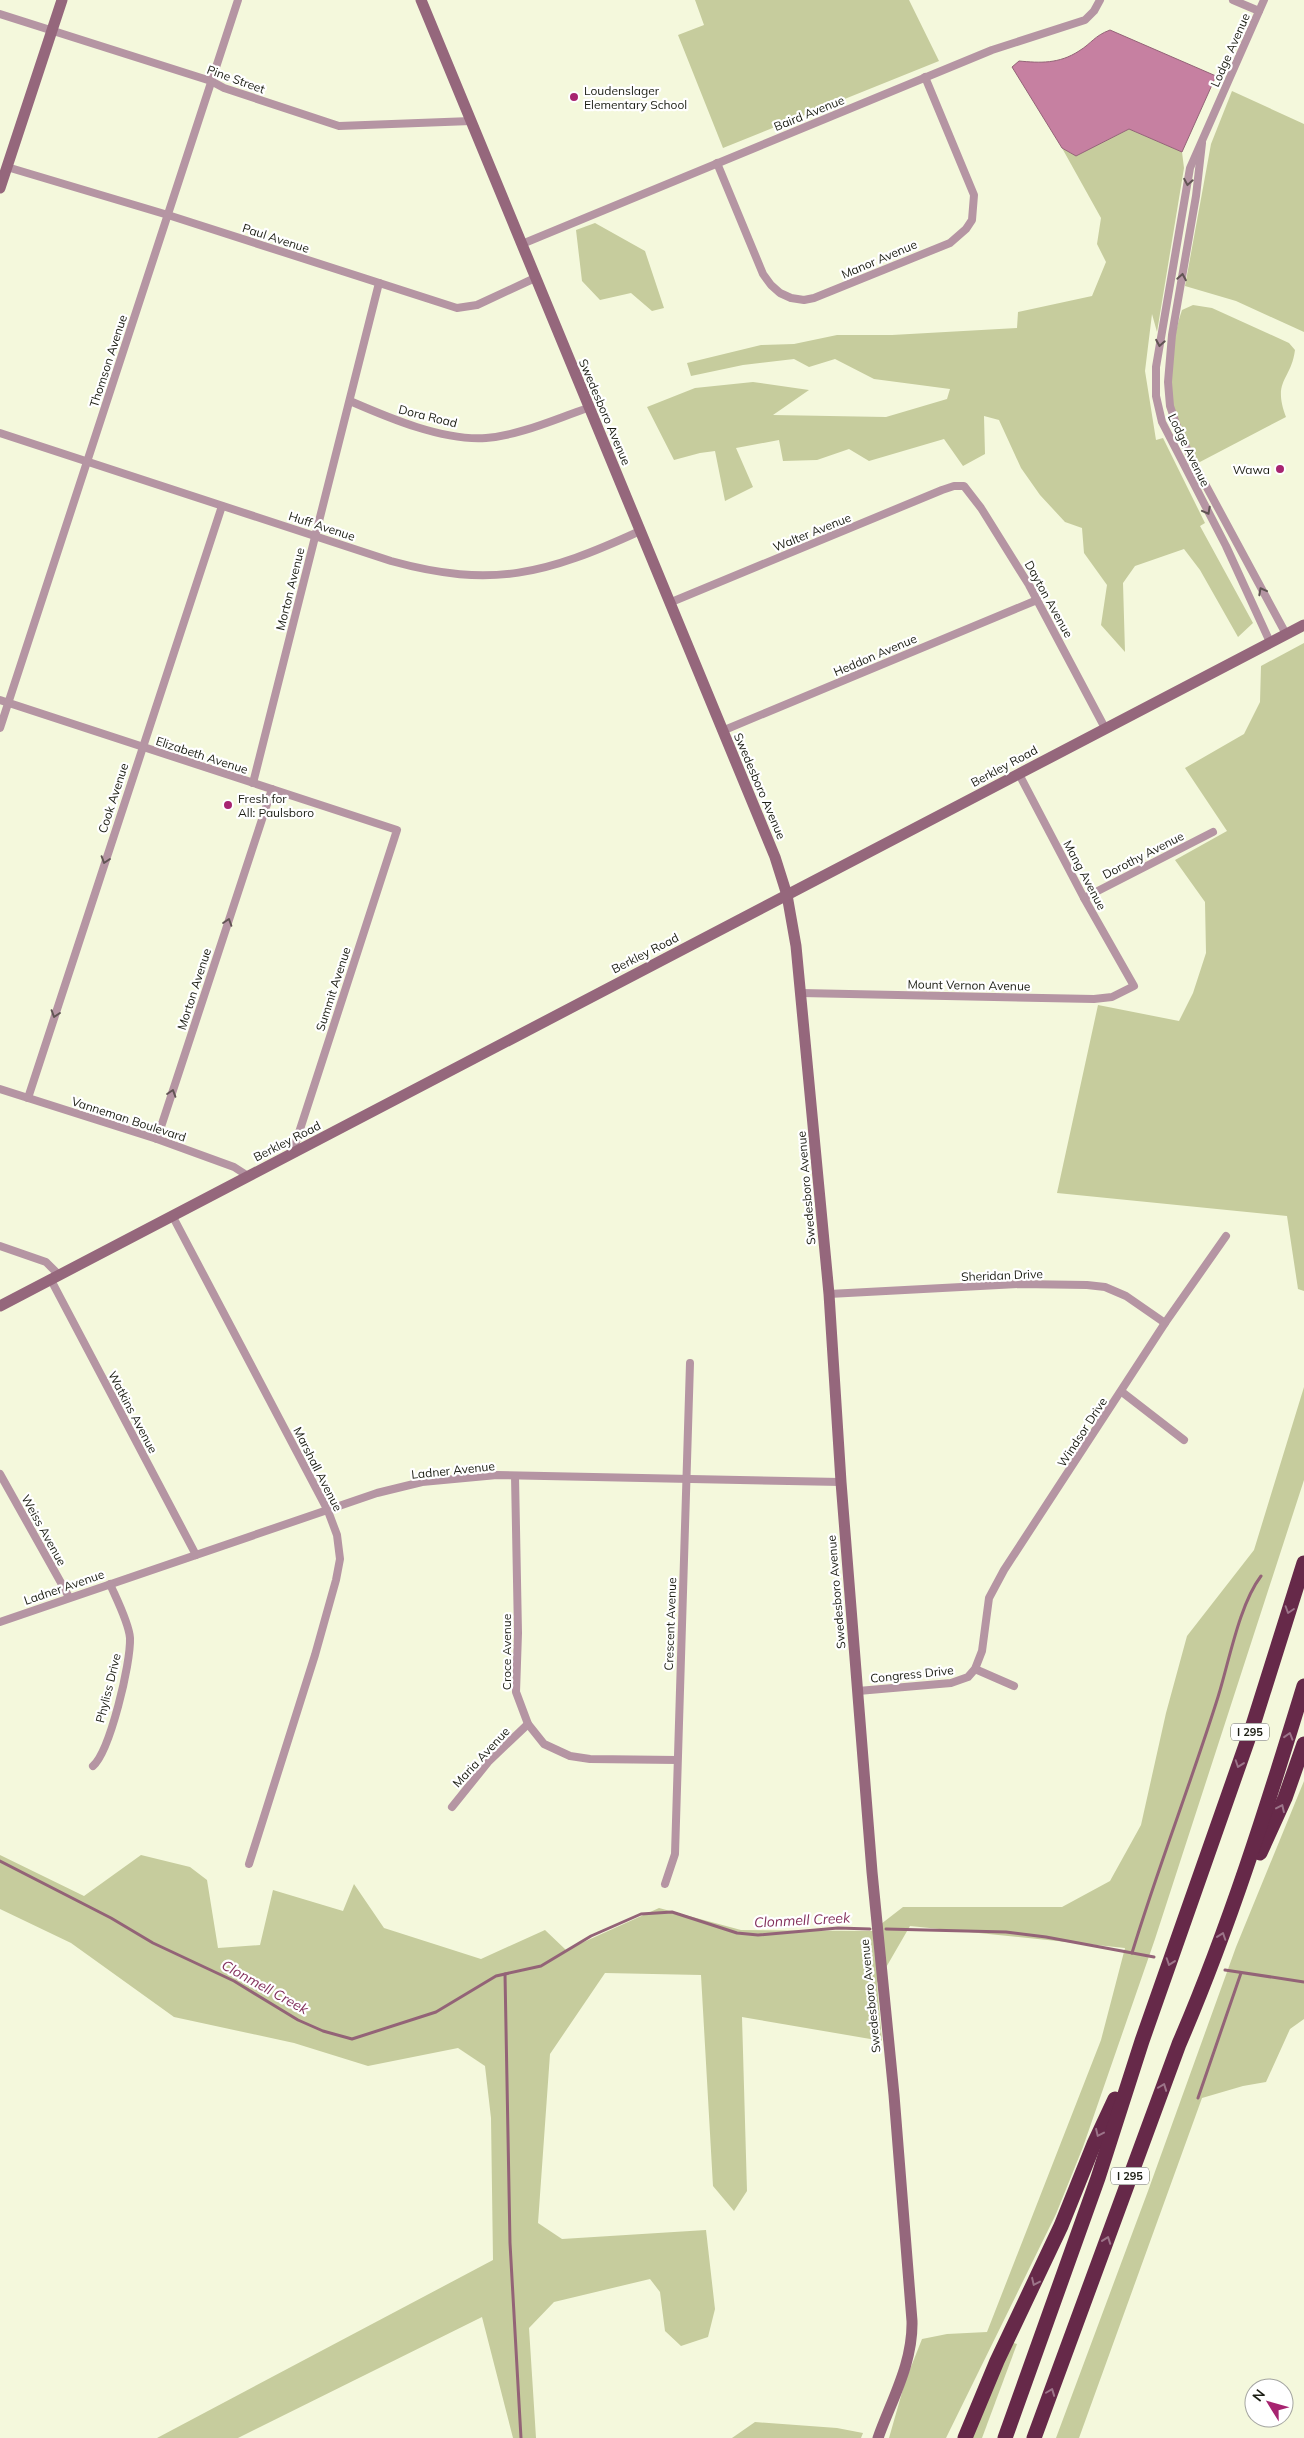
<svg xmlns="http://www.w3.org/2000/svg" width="1304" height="2438" viewBox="0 0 1304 2438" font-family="Mulish,sans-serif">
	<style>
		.green { fill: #c6cc9d }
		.water { fill: #c680a1; stroke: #936377 }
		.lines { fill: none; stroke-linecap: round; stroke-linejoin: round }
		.stream { stroke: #936377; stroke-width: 3 }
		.street { stroke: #b595a3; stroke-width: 8 }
		.secondary { stroke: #95677c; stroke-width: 11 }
		.highway { stroke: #662949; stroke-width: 15 }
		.oneway { stroke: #615454 }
		.oneway2 { stroke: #9c7489 }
		.poi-dot { fill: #a72470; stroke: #fff; stroke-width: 2 }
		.labels { text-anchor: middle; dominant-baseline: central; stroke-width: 4.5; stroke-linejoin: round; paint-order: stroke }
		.shield { fill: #fff; stroke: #60625a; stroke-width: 1 }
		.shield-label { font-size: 11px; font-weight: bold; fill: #1c1e14 }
		.street-label { font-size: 12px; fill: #1c1e14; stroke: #fff }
		.poi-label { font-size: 12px; fill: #1c1e14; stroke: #fff; text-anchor: start }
		.water-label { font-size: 14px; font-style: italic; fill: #822f5b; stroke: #fff }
	</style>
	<rect width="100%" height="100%" fill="#f4f8dc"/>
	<g class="green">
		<polygon points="695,0 909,0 939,61 723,148 678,35 704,25"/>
		<polygon points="1232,91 1304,124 1304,332 1236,301 1185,286 1211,144"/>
		<polygon points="1129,129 1182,152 1184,168 1157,332 1152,314 1145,371 1156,440 1163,438 1205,523 1200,526 1253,623 1238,637 1200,570 1184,549 1135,566 1123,583 1125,652 1101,625 1107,585 1084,553 1082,528 1065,522 1040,495 1021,468 999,420 984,416 985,454 963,466 944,439 869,461 849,449 817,460 783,461 779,440 736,448 753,487 725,501 715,451 700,453 674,460 647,407 695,388 753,382 809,390 773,415 886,417 947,399 950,389 874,379 835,359 809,367 794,359 743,365 691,376 687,363 761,345 794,344 837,335 892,335 1017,328 1018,312 1092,296 1106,262 1097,244 1101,218 1062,148 1076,156"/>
		<polygon points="595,223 645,251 664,308 652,311 631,293 600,300 582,281 576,230"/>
		<path d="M1193 305 1212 308 1289 343 1295 350C1291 381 1272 380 1286 417L1198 463C1191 447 1180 430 1175 413 1167 385 1172 338 1182 310Z"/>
		<polygon points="1304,643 1304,1291 1298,1289 1287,1216 1057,1193 1098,1005 1179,1021 1193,993 1206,953 1205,902 1175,860 1227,831 1185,768 1244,734 1260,702 1261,666"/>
		<polygon points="1304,1387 1304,1480 1155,1939 1083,2147 1056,2214 946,2438 889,2438 905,2382 922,2339 947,2334 987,2332 1101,2040 1125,1948 910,1926 877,1983 882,2041 742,2017 747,2191 734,2211 713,2186 701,1975 605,1973 550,2054 538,2223 562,2239 706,2230 715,2309 708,2337 681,2346 665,2331 660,2292 650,2279 554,2302 529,2328 536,2438 513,2438 482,2317 238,2438 157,2438 493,2260 491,2118 485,2066 458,2048 368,2066 294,2043 174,2017 71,1943 0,1909 0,1855 84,1896 141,1855 190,1867 207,1880 218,1948 260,1945 273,1890 343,1911 354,1884 384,1928 481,1959 545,1930 566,1950 659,1908 741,1930 872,1931 903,1907 1062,1907 1110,1881 1141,1825 1166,1713 1187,1636 1254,1550"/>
		<polygon points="1304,1781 1304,2019 1290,2029 1266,2082 1243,2086 1202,2098 1079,2438 1056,2438 1148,2191 1236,1947"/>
		<polygon points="1010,2342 1017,2344 982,2438 969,2438"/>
		<polygon points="755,2422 837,2428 863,2433 861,2438 732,2438"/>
	</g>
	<path class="water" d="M1110 30 1216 76 1182 152 1129 129 1076 156 1062 148 1012 67 1019 61C1040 63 1059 64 1079 51 1092 43 1094 36 1110 30Z"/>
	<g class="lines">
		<g class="stream">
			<polyline points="0,1861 111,1918 153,1943 234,1981 298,2020 323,2031 352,2039 436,2012 496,1976 541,1966 591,1936 641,1914 672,1912 737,1933 758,1935 838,1928 870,1929"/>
			<polyline points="886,1929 1006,1932 1046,1937 1154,1957"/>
			<path d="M1132 1953C1158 1867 1191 1783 1218 1697 1229 1662 1239 1605 1261 1576"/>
			<polyline points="1225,1970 1304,1982"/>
			<polyline points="505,1974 510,2243 521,2438"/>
			<polyline points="1198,2098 1241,1973"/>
		</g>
		<g class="street">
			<polyline points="1233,0 1259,11"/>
			<polyline points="1264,0 1190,168 1156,367 1156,396 1162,422 1226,546 1270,642"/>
			<polyline points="0,14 211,81 224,88 339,126 471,121"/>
			<polyline points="1202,143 1196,196 1172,335 1168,382 1170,406 1180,435 1204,482 1286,634"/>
			<polyline points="717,163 763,274 771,285 780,293 791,298 804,300 814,298 950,243 966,229 972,220 974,195 925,77"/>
			<polyline points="7,167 168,215 457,308 477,305 535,278"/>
			<polyline points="522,244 992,50 1085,20 1094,11 1100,0"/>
			<path d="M350 401C389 418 443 441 486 438 521 435 555 419 588 408"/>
			<path d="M0 433 391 561C493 589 546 574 640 531"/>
			<polyline points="669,603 942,490 954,486 964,486 981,508 1029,585 1105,728"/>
			<polyline points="0,700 397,830 292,1154"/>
			<polyline points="0,728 238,0"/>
			<polyline points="722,731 1037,600"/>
			<polyline points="253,783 379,283"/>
			<polyline points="1084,898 1213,832"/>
			<polyline points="801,993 1094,999 1112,997 1134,986 1084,898 1019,774"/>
			<polyline points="0,1089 157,1139 234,1167 248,1176"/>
			<polyline points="28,1098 222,506"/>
			<polyline points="157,1139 272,789"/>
			<polyline points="173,1217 328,1511 337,1535 340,1559 336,1580 315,1655 249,1864"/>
			<polyline points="0,1246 46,1262 59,1275"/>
			<polyline points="51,1280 196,1555"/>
			<polyline points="829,1294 1019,1284 1087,1285 1105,1287 1126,1296 1165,1323"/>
			<polyline points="1122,1392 1184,1440"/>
			<polyline points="0,1474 69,1597"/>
			<polyline points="515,1476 518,1633 516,1692 528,1724 544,1744 570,1756 590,1759 677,1760"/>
			<polyline points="0,1622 377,1493 422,1482 497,1475 841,1482"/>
			<polyline points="975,1669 1014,1686"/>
			<polyline points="858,1691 951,1683 968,1677 975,1669 982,1651 989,1598 1004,1570 1165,1323 1226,1236"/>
			<path d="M93 1766C110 1751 131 1663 130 1638 129 1623 116 1598 110 1584"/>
			<polyline points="452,1807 489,1761 528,1724"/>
			<polyline points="665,1884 675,1854 690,1363"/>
		</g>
		<g class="secondary">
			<path d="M421 0 775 857 787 895 796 946 829 1294 841 1482 872 1872 894 2095 912 2321C913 2363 892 2399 878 2438"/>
			<polyline points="0,188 62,0"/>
			<polyline points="0,1306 1304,625"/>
		</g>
		<g class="highway">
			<polyline points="1260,1853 1285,1798 1304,1744"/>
			<polyline points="965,2438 997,2361 1061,2226 1094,2144 1115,2099"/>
			<polyline points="1005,2438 1098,2178 1142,2041 1253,1725 1304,1563"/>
			<path d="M1034 2438 1179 2044C1229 1928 1267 1807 1304 1686"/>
		</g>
	</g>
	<defs><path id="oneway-chevron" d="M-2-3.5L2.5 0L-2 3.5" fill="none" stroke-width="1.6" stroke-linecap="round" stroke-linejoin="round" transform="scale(1.25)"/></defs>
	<g class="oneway">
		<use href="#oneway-chevron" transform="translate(1188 182) rotate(100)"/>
		<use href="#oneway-chevron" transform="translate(1182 277) rotate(-80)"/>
		<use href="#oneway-chevron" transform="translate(1160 343) rotate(100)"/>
		<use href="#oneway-chevron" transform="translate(1207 511) rotate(62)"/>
		<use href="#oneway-chevron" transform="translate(1262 591) rotate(-118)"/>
		<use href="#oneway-chevron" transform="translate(105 860) rotate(108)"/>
		<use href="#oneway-chevron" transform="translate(228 922) rotate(-72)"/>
		<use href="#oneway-chevron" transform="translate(55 1014) rotate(108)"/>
		<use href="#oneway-chevron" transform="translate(172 1093) rotate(-72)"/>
	</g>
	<g class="oneway2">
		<use href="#oneway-chevron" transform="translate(1289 1610) rotate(108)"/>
		<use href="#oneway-chevron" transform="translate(1289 1736) rotate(-73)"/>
		<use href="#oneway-chevron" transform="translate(1239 1764) rotate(109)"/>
		<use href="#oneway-chevron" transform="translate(1281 1808) rotate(-65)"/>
		<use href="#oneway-chevron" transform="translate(1222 1936) rotate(-71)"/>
		<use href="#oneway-chevron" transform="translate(1170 1962) rotate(109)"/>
		<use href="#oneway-chevron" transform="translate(1163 2087) rotate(-69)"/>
		<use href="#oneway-chevron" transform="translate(1099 2133) rotate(115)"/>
		<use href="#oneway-chevron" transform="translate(1107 2240) rotate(-70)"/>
		<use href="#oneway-chevron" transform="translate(1035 2282) rotate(115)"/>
		<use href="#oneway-chevron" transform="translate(1051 2392) rotate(-69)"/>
	</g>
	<g class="poi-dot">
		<circle cx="574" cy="97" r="5"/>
		<circle cx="1280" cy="469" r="5"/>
		<circle cx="228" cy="805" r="5"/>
	</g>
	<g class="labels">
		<g class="shield">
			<rect x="1231" y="1723.5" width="38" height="17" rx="4"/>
			<rect x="1111" y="2167.5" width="38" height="17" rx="4"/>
		</g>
		<g class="shield-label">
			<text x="1250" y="1732">I 295</text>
			<text x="1130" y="2176">I 295</text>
		</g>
		<g class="street-label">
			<text transform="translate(1230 50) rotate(-66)">Lodge Avenue</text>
			<text transform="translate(236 79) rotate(20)">Pine Street</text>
			<text transform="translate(809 113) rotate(-22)">Baird Avenue</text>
			<text transform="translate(276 238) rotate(18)">Paul Avenue</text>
			<text transform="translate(879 259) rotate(-23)">Manor Avenue</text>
			<text transform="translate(108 361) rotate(-72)">Thomson Avenue</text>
			<text transform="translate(605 412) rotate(67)">Swedesboro Avenue</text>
			<text transform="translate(428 416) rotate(14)">Dora Road</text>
			<text transform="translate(1189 450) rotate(64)">Lodge Avenue</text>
			<text transform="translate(322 526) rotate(18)">Huff Avenue</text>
			<text transform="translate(812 532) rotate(-22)">Walter Avenue</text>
			<text transform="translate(290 589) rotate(-76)">Morton Avenue</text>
			<text transform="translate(1049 599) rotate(61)">Dayton Avenue</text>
			<text transform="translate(875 655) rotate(-23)">Heddon Avenue</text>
			<text transform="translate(202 755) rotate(18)">Elizabeth Avenue</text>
			<text transform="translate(1004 766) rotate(-28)">Berkley Road</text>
			<text transform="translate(760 786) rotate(67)">Swedesboro Avenue</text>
			<text transform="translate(113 798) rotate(-72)">Cook Avenue</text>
			<text transform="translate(1143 855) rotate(-27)">Dorothy Avenue</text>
			<text transform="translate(1085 875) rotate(62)">Mang Avenue</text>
			<text transform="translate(645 953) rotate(-27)">Berkley Road</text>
			<text transform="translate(969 985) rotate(1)">Mount Vernon Avenue</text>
			<text transform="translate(194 989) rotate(-72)">Morton Avenue</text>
			<text transform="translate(333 989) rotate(-72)">Summit Avenue</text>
			<text transform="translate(129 1119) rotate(18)">Vanneman Boulevard</text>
			<text transform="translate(287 1141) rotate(-27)">Berkley Road</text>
			<text transform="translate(806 1188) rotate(-95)">Swedesboro Avenue</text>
			<text transform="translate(1002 1275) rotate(-2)">Sheridan Drive</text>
			<text transform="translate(133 1412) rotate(62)">Watkins Avenue</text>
			<text transform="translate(1082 1432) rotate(-57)">Windsor Drive</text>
			<text transform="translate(318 1469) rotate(63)">Marshall Avenue</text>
			<text transform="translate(453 1470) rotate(-6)">Ladner Avenue</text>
			<text transform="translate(44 1530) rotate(61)">Weiss Avenue</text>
			<text transform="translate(64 1587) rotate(-19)">Ladner Avenue</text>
			<text transform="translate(836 1592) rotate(-95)">Swedesboro Avenue</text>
			<text transform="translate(670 1624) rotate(-88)">Crescent Avenue</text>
			<text transform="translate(506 1652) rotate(-90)">Croce Avenue</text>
			<text transform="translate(912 1674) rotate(-6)">Congress Drive</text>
			<text transform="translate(108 1688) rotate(-76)">Phyliss Drive</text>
			<text transform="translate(481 1757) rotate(-47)">Maria Avenue</text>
			<text transform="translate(870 1996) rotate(-96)">Swedesboro Avenue</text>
		</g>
		<g class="poi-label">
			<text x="584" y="90">Loudenslager<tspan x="584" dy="14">Elementary School</tspan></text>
			<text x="1270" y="469" text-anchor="end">Wawa</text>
			<text x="238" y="798">Fresh for<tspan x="238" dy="14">All: Paulsboro</tspan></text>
		</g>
		<g class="water-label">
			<text transform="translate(802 1920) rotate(-3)">Clonmell Creek</text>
			<text transform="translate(265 1987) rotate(29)">Clonmell Creek</text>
		</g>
	</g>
	<g transform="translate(1269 2403) rotate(307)"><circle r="24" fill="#ffffff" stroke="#a4a5a1"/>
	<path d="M0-4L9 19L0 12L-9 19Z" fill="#a72470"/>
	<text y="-8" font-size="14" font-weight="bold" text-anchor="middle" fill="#1c1e14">N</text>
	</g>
</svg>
